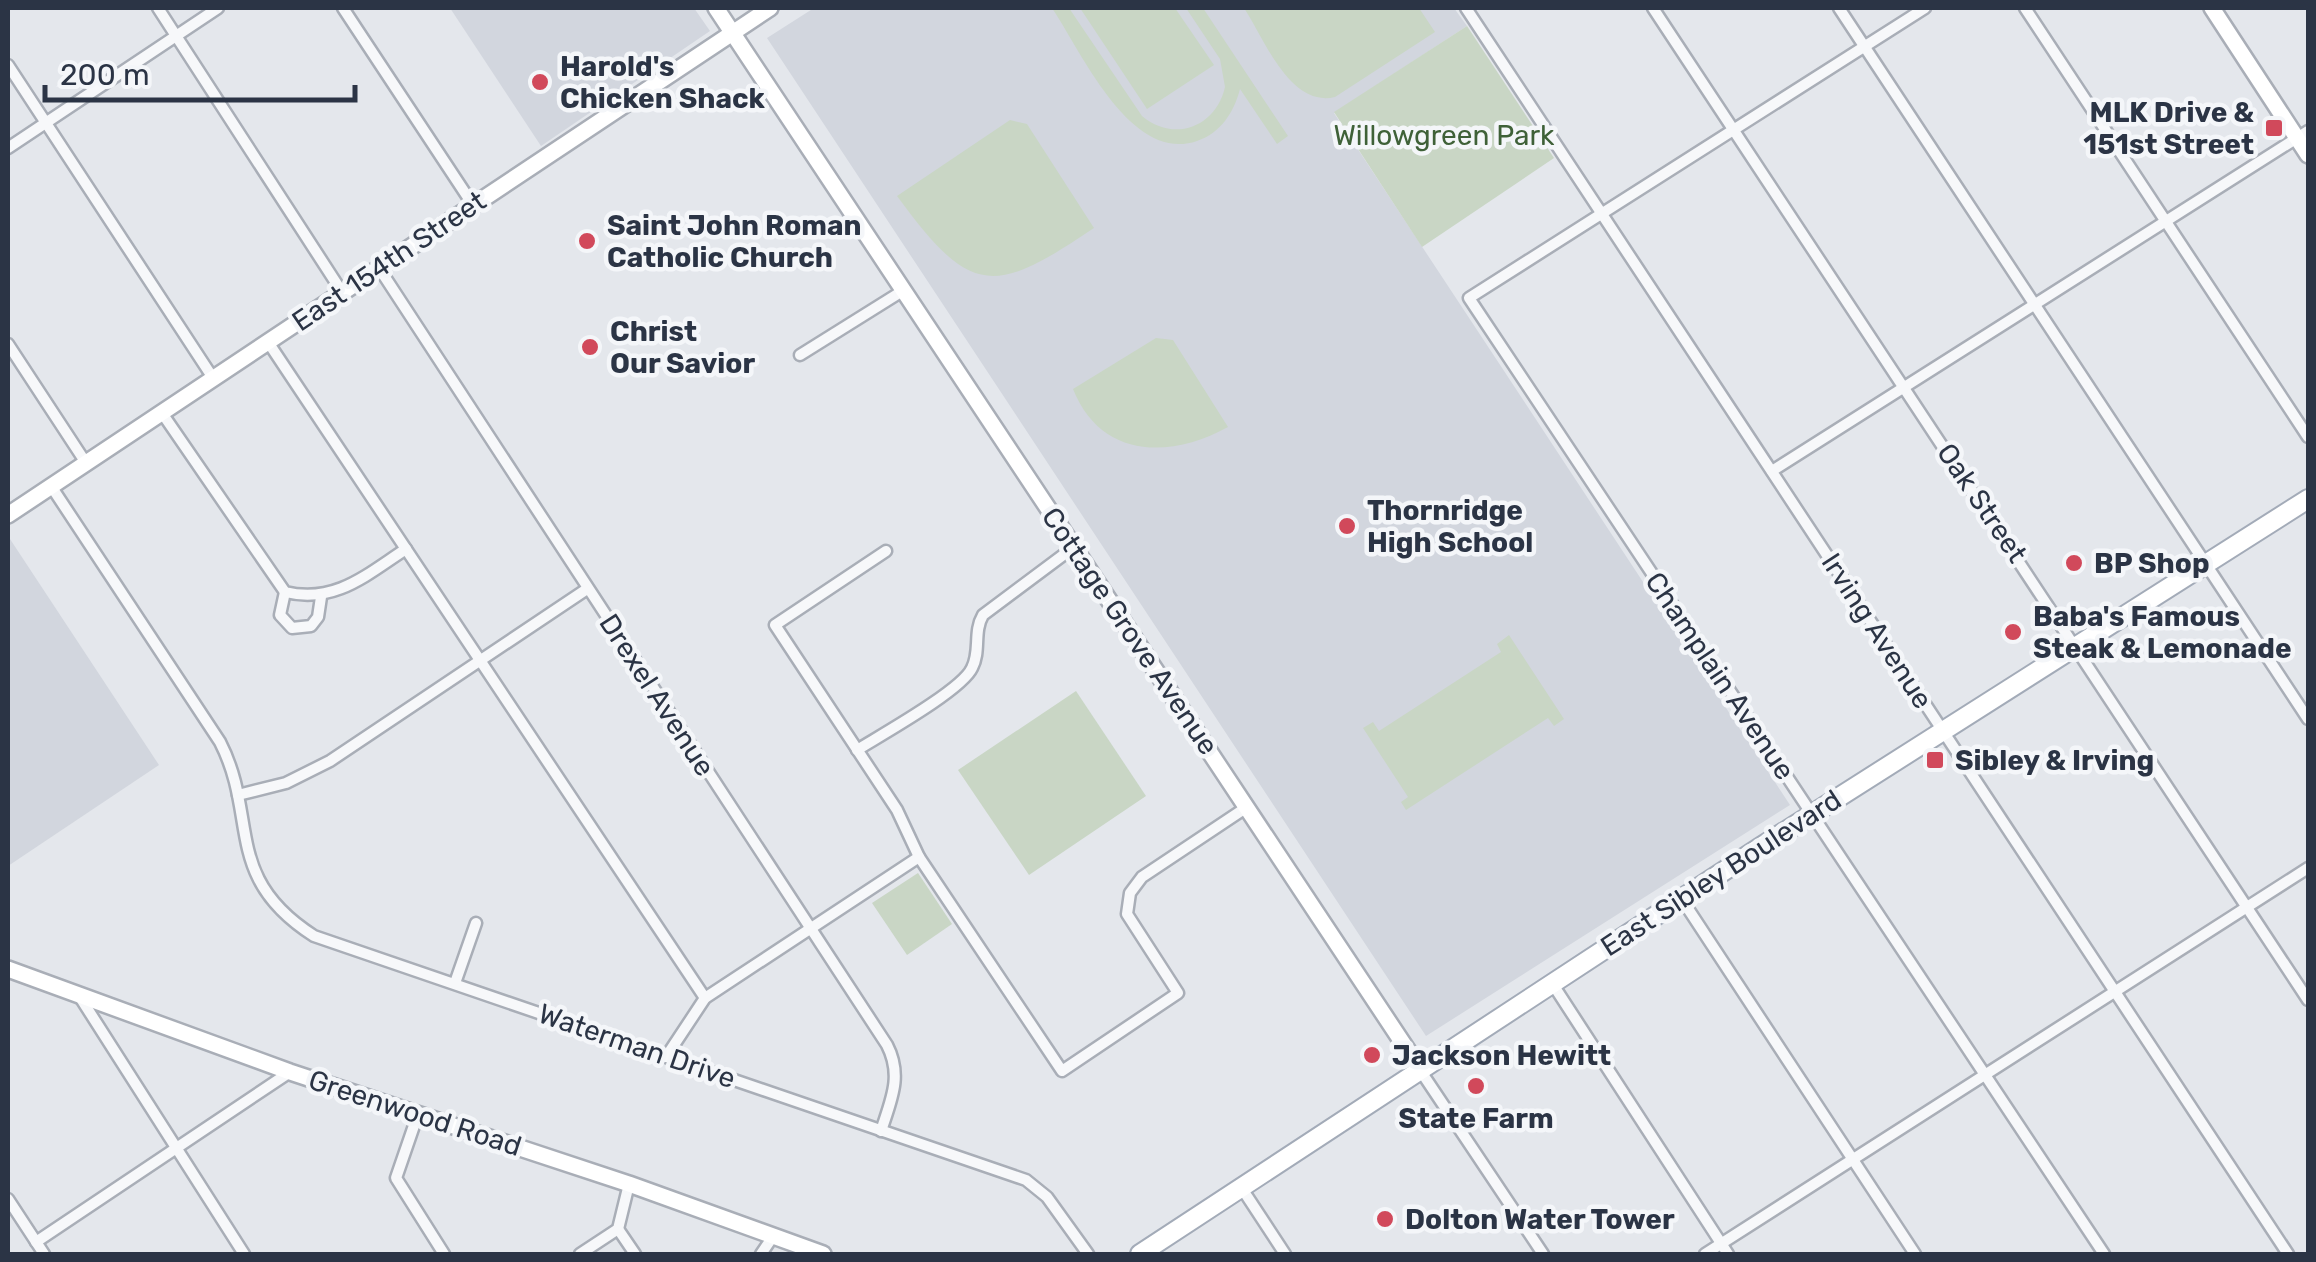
<svg xmlns="http://www.w3.org/2000/svg" width="2316" height="1262" viewBox="0 0 2316 1262" font-family="Rubik,sans-serif">
	<style>
		.built { fill: #d2d6de }
		.green { fill: #c9d6c5 }
		.lines { fill: none; stroke-linecap: round; stroke-linejoin: round }
		.street-casing { stroke: #a9aeb7; stroke-width: 15 }
		.secondary-casing { stroke: #a9aeb7; stroke-width: 20 }
		.primary-casing { stroke: #a3abb8; stroke-width: 22 }
		.street { stroke: #f7f8fa; stroke-width: 10 }
		.secondary { stroke: #fff; stroke-width: 15 }
		.primary { stroke: #fff; stroke-width: 18 }
		.poi-dot { fill: #d1495b; stroke: #f4f6f9; stroke-width: 4 }
		.labels { text-anchor: middle; dominant-baseline: central; stroke-width: 9; stroke-linejoin: round; paint-order: stroke }
		.poi-label { font-size: 28px; font-weight: bold; fill: #2b3445; stroke: #f4f6f9; text-anchor: start }
		.park-label { font-size: 28px; fill: #3f6138; stroke: #f4f6f9 }
		.street-label { font-size: 28px; fill: #2b3445; stroke: #f4f6f9 }
	</style>
	<rect width="100%" height="100%" fill="#e4e7ec"/>
	<g class="built">
		<polygon points="450,8 694,8 710,31 541,146"/>
		<polygon points="814,8 1454,8 1467,26 1334,113 1790,805 1426,1036 767,38"/>
		<polygon points="8,536 159,765 8,866"/>
	</g>
	<g class="green">
		<path d="M1052 8H1069L1142 116C1174 143 1216 127 1225 87L1220 59 1186 8H1203L1288 136 1277 144 1240 89C1234 112 1221 133 1197 141 1131 164 1082 53 1052 8Z"/>
		<polygon points="1080,8 1175,8 1214,65 1147,109"/>
		<path d="M1244 8H1419L1435 32 1335 97C1290 108 1265 40 1244 8Z"/>
		<polygon points="1467,26 1554,158 1422,247 1334,112"/>
		<path d="M1010 120 1027 124 1094 228C993 296 971 297 897 196Z"/>
		<path d="M1156 338 1173 340 1228 427C1170 459 1101 459 1073 389Z"/>
		<polygon points="1509,635 1564,719 1554,726 1548,718 1406,810 1401,802 1408,797 1363,728 1373,722 1379,731 1501,652 1497,644"/>
		<polygon points="1076,691 1146,796 1029,875 958,770"/>
		<polygon points="918,873 952,924 907,955 872,903"/>
	</g>
	<g class="lines">
		<defs>
			<g id="street">
				<polyline points="158,8 342,292"/>
				<polyline points="343,8 473,205"/>
				<polyline points="1466,8 2288,1254"/>
				<polyline points="1653,8 2308,1000"/>
				<polyline points="1839,8 2308,719"/>
				<polyline points="1925,8 1469,298 2104,1254"/>
				<polyline points="2025,8 2308,437"/>
				<polyline points="8,65 213,378"/>
				<polyline points="8,148 218,8"/>
				<path d="M379 268 887 1045C903 1076 891 1100 881 1131"/>
				<polyline points="268,342 705,998"/>
				<polyline points="8,344 86,463"/>
				<polyline points="800,355 904,290"/>
				<path d="M162 413 285 592C335 604 366 575 406 549"/>
				<polyline points="1772,471 2308,131"/>
				<path d="M51 486 220 742C259 818 222 877 314 936L1026 1180 1047 1197 1088 1254"/>
				<polyline points="886,551 775,625 897,810 919,857 1062,1071 1178,993 1127,914 1130,893 1142,877 1247,807"/>
				<polyline points="285,592 280,615 292,628 311,626 318,617 321,597"/>
				<path d="M857 750C881 735 962 690 972 668 981 651 973 632 983 615L1074 547"/>
				<polyline points="238,795 286,783 330,761 587,589"/>
				<polyline points="1681,898 1915,1254"/>
				<polyline points="455,983 476,923"/>
				<polyline points="1552,983 1728,1254"/>
				<polyline points="78,994 244,1254"/>
				<polyline points="666,1057 705,998 919,857"/>
				<polyline points="1420,1070 1543,1254"/>
				<polyline points="418,1114 396,1178 444,1254"/>
				<polyline points="1241,1187 1285,1254"/>
				<polyline points="8,1199 44,1254"/>
				<polyline points="618,1229 635,1254"/>
				<polyline points="36,1242 290,1072"/>
				<polyline points="580,1254 618,1229 629,1184"/>
				<polyline points="761,1254 772,1238"/>
				<polyline points="1705,1254 2308,868"/>
			</g>
			<g id="secondary">
				<polyline points="716,8 1420,1069"/>
				<polyline points="2212,8 2308,155"/>
				<polyline points="8,515 770,8"/>
				<polyline points="8,969 290,1072 629,1184 823,1254"/>
			</g>
			<polyline id="primary" points="1140,1254 1759,848 2308,499"/>
		</defs>
		<use href="#street" class="street-casing"/>
		<use href="#secondary" class="secondary-casing"/>
		<use href="#primary" class="primary-casing"/>
		<use href="#street" class="street"/>
		<use href="#secondary" class="secondary"/>
		<use href="#primary" class="primary"/>
	</g>
	<g class="poi-dot">
		<circle cx="540" cy="82" r="10"/>
		<rect x="2264" y="118" width="20" height="20" rx="5"/>
		<circle cx="587" cy="241" r="10"/>
		<circle cx="590" cy="347" r="10"/>
		<circle cx="1347" cy="526" r="10"/>
		<circle cx="2074" cy="563" r="10"/>
		<circle cx="2013" cy="632" r="10"/>
		<rect x="1925" y="750" width="20" height="20" rx="5"/>
		<circle cx="1372" cy="1055" r="10"/>
		<circle cx="1476" cy="1086" r="10"/>
		<circle cx="1385" cy="1219" r="10"/>
	</g>
	<g class="labels">
		<g class="poi-label">
			<text x="560" y="66">Harold's<tspan x="560" dy="32">Chicken Shack</tspan></text>
			<text x="2254" y="112" text-anchor="end">MLK Drive &amp;<tspan x="2254" dy="32">151st Street</tspan></text>
			<text x="607" y="225">Saint John Roman<tspan x="607" dy="32">Catholic Church</tspan></text>
			<text x="610" y="331">Christ<tspan x="610" dy="32">Our Savior</tspan></text>
			<text x="1367" y="510">Thornridge<tspan x="1367" dy="32">High School</tspan></text>
			<text x="2094" y="563">BP Shop</text>
			<text x="2033" y="616">Baba's Famous<tspan x="2033" dy="32">Steak &amp; Lemonade</tspan></text>
			<text x="1955" y="760">Sibley &amp; Irving</text>
			<text x="1392" y="1055">Jackson Hewitt</text>
			<text x="1476" y="1118" text-anchor="middle">State Farm</text>
			<text x="1405" y="1219">Dolton Water Tower</text>
		</g>
		<g class="park-label">
			<text x="1444" y="135">Willowgreen Park</text>
		</g>
		<g class="street-label">
			<text transform="translate(389 261) rotate(-34)">East 154th Street</text>
			<text transform="translate(1982 503) rotate(56)">Oak Street</text>
			<text transform="translate(1130 631) rotate(56)">Cottage Grove Avenue</text>
			<text transform="translate(1877 631) rotate(57)">Irving Avenue</text>
			<text transform="translate(1720 676) rotate(56)">Champlain Avenue</text>
			<text transform="translate(657 695) rotate(57)">Drexel Avenue</text>
			<text transform="translate(1721 873) rotate(-33)">East Sibley Boulevard</text>
			<text transform="translate(637 1046) rotate(19)">Waterman Drive</text>
			<text transform="translate(415 1113) rotate(18)">Greenwood Road</text>
		</g>
	</g>
	<rect width="2316" height="1262" fill="none" stroke="#2b3445" stroke-width="20"/>
	<path d="M45 85v15h310v-15" fill="none" stroke="#2b3445" stroke-width="5"/>
	<text x="60" y="85" font-size="30" fill="#2b3445" stroke="#f4f6f9" stroke-width="8" paint-order="stroke">200 m</text>
</svg>
